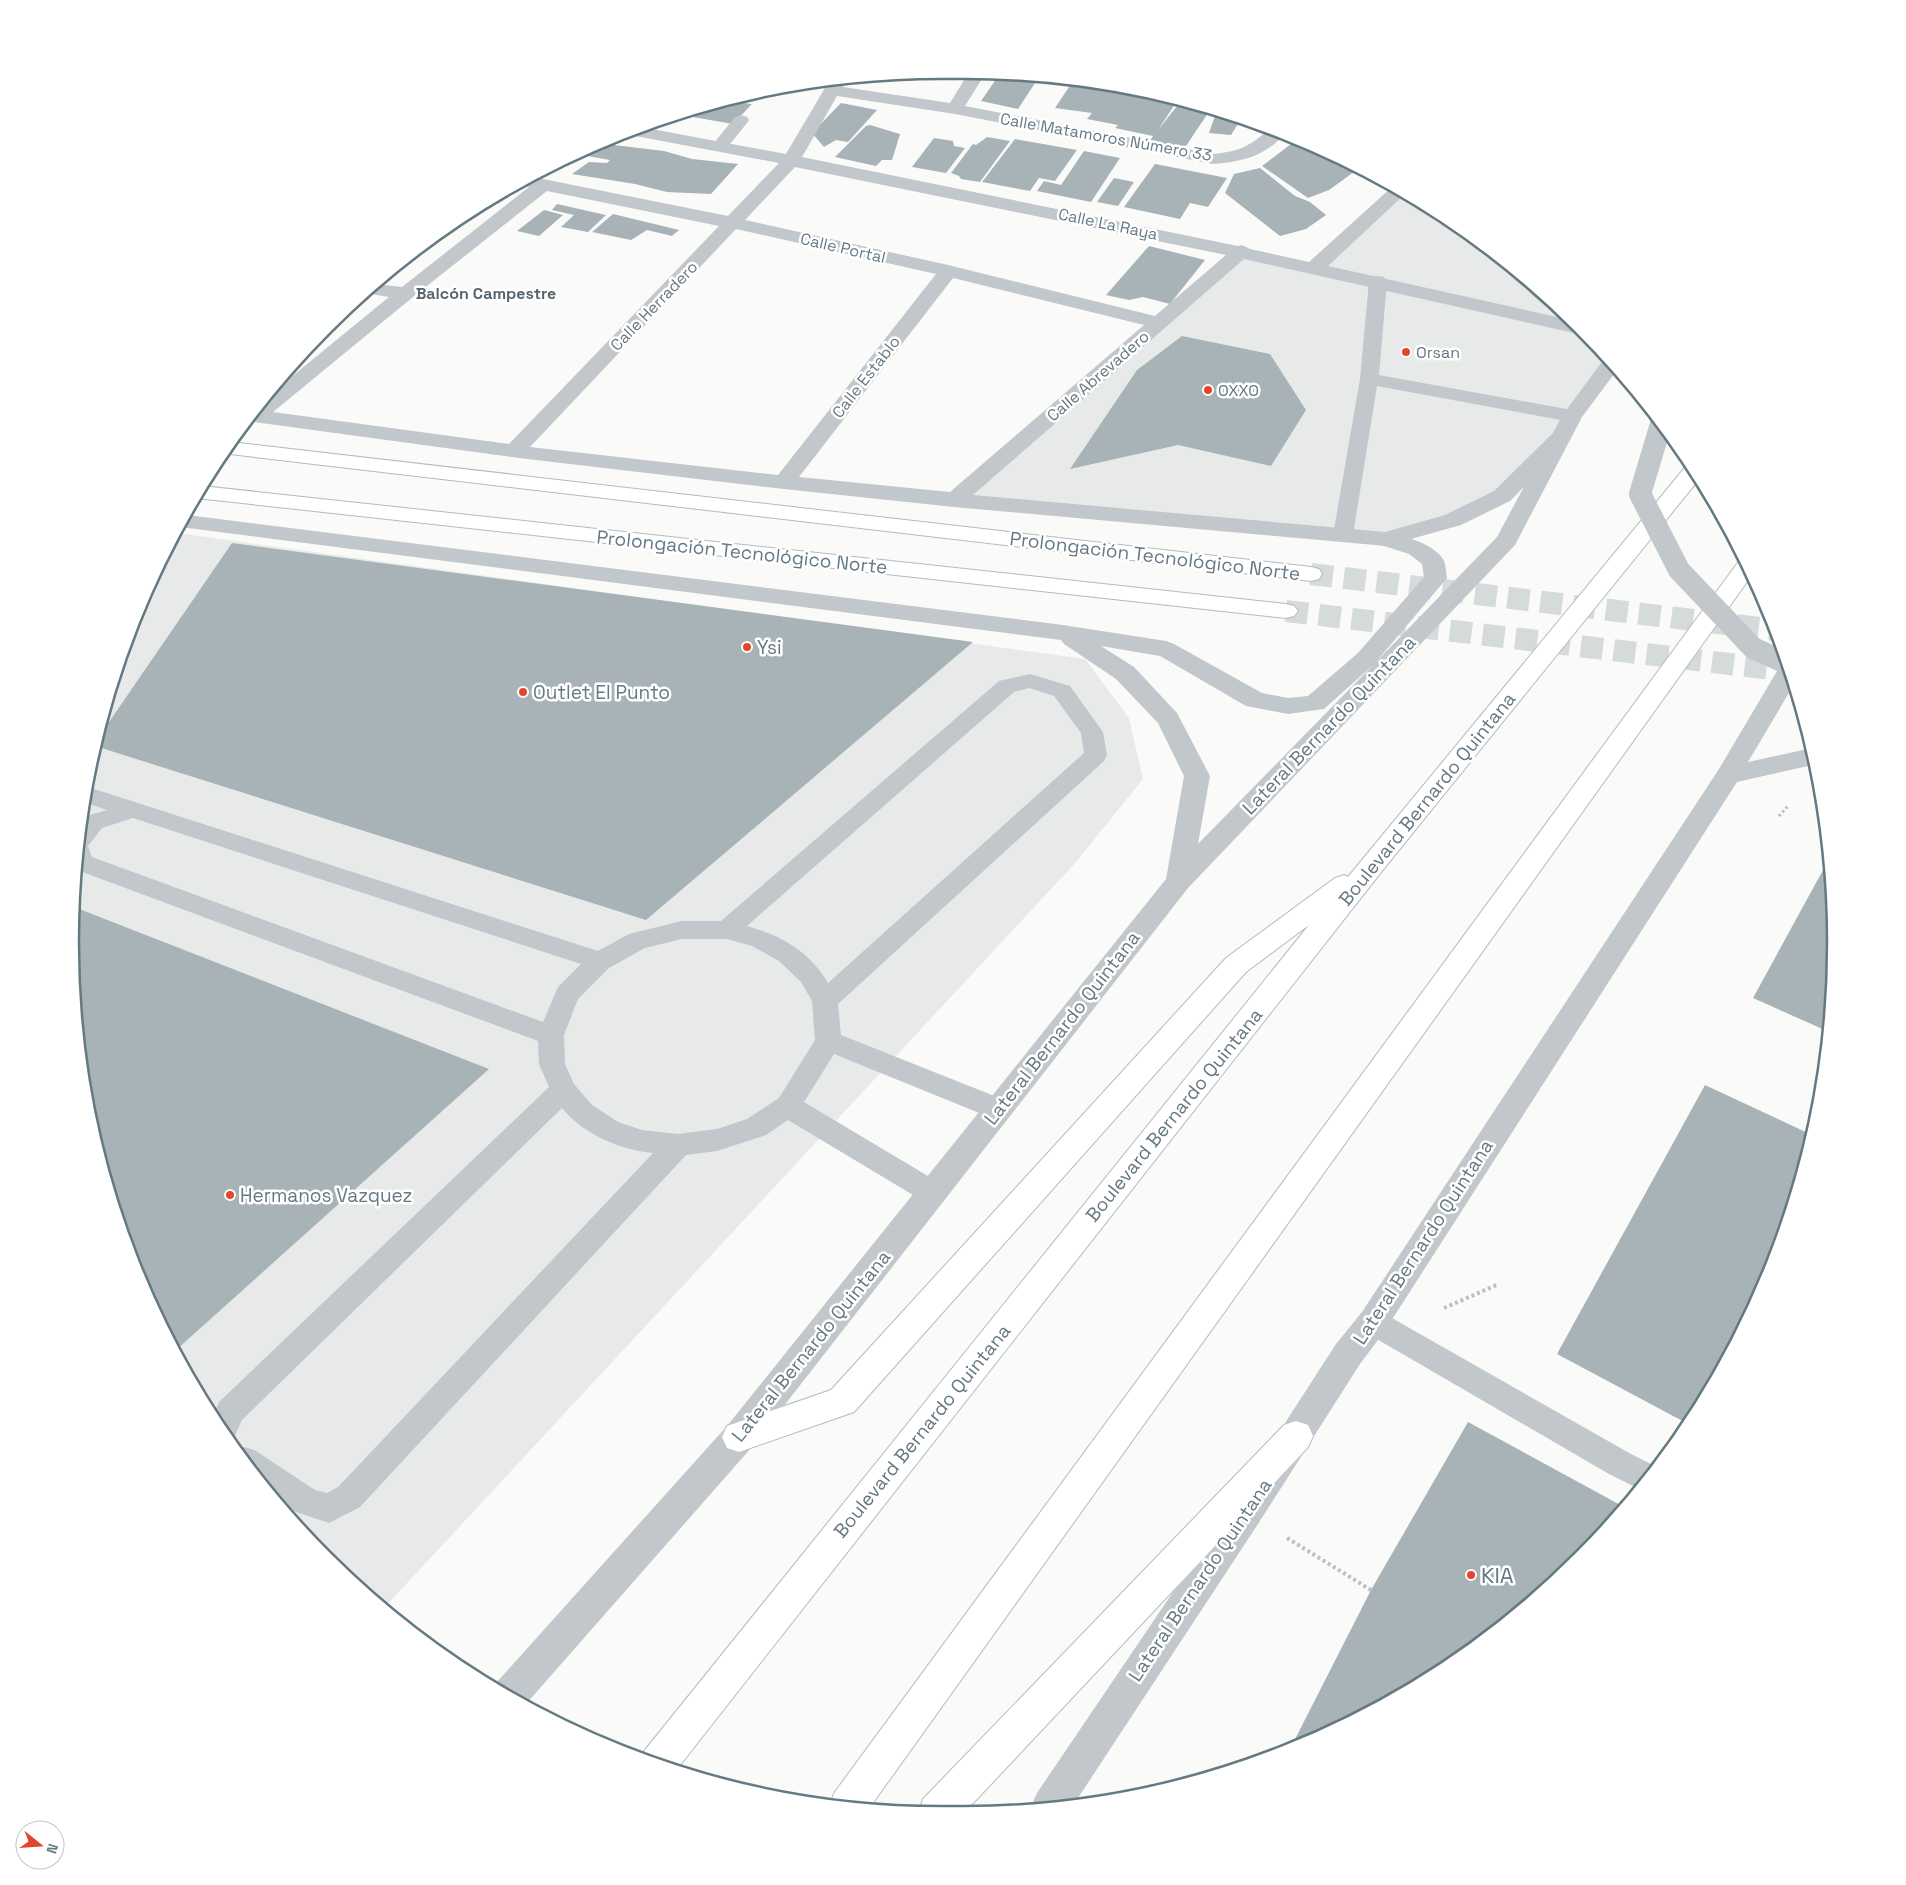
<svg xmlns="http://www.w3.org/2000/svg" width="1906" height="1885" viewBox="0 0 1906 1885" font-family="'Space Grotesk',sans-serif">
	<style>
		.built { fill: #e8eae9 }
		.building { fill: #a8b3b7 }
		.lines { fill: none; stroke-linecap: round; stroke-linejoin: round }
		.secondary-tunnel { stroke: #d5dadb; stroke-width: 22; stroke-dasharray: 22 11; stroke-linecap: butt }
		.secondary-casing { stroke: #b3bbbf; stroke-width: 2 }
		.primary-casing { stroke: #b5bbbe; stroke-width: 2 }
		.path-far1 { stroke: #bbc0c2; stroke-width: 3; stroke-dasharray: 2.5 2.5; stroke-linecap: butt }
		.path { stroke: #bbc0c2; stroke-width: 4; stroke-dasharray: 3 3; stroke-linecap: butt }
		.service { fill: #c1c7ca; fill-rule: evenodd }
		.minor { fill: #c1c7ca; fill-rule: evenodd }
		.tertiary { fill: #c1c7ca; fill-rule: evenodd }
		.secondary { fill: #fff; fill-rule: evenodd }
		.primary { fill: #fff; fill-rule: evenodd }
		.tertiary-bridge { stroke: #c1c7ca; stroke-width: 22 }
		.poi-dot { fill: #e3462f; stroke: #fff; stroke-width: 2 }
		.labels { text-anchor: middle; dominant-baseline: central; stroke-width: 5; stroke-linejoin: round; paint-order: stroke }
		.far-street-label { font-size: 16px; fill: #657983; stroke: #fff }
		.far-neighbourhood-label { font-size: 16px; font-weight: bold; fill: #57666e; stroke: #fff }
		.far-poi-label { font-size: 16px; fill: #657983; stroke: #fff; text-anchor: start }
		.street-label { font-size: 19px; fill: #657983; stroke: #fff }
		.poi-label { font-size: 19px; fill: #657983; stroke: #fff; text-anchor: start }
		.near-poi-label { font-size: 22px; fill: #657983; stroke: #fff; text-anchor: start }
		.rim { fill: none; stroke: #657983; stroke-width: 2.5 }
	</style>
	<rect width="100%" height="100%" fill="#fafaf8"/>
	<g class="built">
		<polygon points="1399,190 1448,217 1580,325 1611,363 1502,496 1386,539 954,500 1242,251 1315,267"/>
		<polygon points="177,533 1085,659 1129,718 1143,779 1076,862 384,1608 326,1560 217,1427 137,1277 87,1113 70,943 87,773 136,609"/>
	</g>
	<g class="building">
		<polygon points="999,75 1037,80 1018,109 981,101"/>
		<polygon points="1073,81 1133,87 1164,96 1148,95 1177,101 1158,130 1181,101 1210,110 1184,149 1149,142 1153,136 1115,128 1118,125 1087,119 1092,113 1055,108"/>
		<polygon points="727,101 752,104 733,124 687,116 691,111"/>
		<polygon points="841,103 877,110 848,142 836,140 824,147 812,133"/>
		<polygon points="1216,113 1241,119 1231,135 1209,133"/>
		<polygon points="870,125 900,134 892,160 882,160 876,166 835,157 866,126"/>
		<polygon points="987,137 1010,141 980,182 961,179 959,176 951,173 973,144 976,145"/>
		<polygon points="934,138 953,141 954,146 965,148 946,173 912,167"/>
		<polygon points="1015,139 1077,150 1055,181 1039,178 1030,191 982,182"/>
		<polygon points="597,143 664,151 692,159 738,164 711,194 667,192 635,184 572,174 589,162 607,163 610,160 576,154"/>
		<polygon points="1291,144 1350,165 1358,169 1329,190 1308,198 1262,166"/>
		<polygon points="1084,151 1120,158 1091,202 1037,191 1044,181 1061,185"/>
		<polygon points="1155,164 1227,178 1208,207 1190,203 1180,219 1124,207"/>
		<polygon points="1260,168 1295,196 1310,202 1326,215 1306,229 1280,236 1225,193 1234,174"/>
		<polygon points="1114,178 1134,182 1118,206 1097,202"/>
		<polygon points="557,204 606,215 588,232 561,227 574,215 552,210"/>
		<polygon points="544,210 563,215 539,236 517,231"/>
		<polygon points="613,214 679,230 672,236 647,230 631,240 592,232"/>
		<polygon points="1149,246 1205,260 1170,304 1143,297 1129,300 1106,295"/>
		<polygon points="1182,336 1270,354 1306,410 1271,466 1178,445 1070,469 1137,370"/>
		<polygon points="232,543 973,642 646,920 95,746 96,741"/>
		<polygon points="1828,861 1836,942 1827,1031 1753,998"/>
		<polygon points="74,907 489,1069 176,1350 137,1277 87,1113 70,943"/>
		<polygon points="1705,1085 1812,1135 1770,1276 1690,1425 1557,1354"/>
		<polygon points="1468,1422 1624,1507 1581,1559 1448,1668 1298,1748 1289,1751 1371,1590"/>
	</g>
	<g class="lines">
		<g class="secondary-tunnel">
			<polyline points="1311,574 1776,630"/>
			<polyline points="1286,611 1788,671"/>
		</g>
		<defs>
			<g id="secondary">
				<polygon points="230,442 1311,567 1319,569 1322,574 1319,579 1311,581 221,453"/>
				<polygon points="202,486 1286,604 1294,606 1298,611 1294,616 1286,618 196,498"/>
			</g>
			<g id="primary">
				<polygon points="1692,464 1700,478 1382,871 677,1769 641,1758 645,1750 1309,925 1246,972 854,1412 739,1452 727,1448 722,1437 727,1426 831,1390 1226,958 1335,878 1344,875 1348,877 1687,465"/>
				<polygon points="1744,560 1752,575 870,1807 830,1803 835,1792 1739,561"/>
				<polygon points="1296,1421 1308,1425 1313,1436 1308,1447 962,1815 919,1811 923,1799 1284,1425"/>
			</g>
		</defs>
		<use href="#secondary" class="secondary-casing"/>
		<use href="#primary" class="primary-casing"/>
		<polyline class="path-far1" points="1779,816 1788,806"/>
		<g class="path">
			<polyline points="1444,1308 1499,1284"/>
			<polyline points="1287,1538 1371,1590"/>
		</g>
		<g class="service">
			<polygon points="741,115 747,117 749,120 747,123 726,149 714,149 712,146 714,143 735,117"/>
			<polygon points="1378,276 1384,277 1387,281 1379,375 1572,410 1579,412 1582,416 1579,420 1572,422 1377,386 1353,535 1350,539 1343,541 1336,539 1333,535 1360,379 1369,281 1372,277"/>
			<path d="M1030 674 1070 686 1103 732 1107 755 1104 761 838 1004 841 1035 1007 1101 1011 1109 1007 1117 998 1120 989 1117 834 1054 804 1102 943 1185 947 1193 943 1201 933 1204 923 1201 788 1120 766 1135 717 1151 686 1155 360 1507 329 1523 296 1512 276 1499 236 1450 245 1447 256 1451 315 1490 327 1493 338 1487 653 1153C620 1150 583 1134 562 1108L242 1420 231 1444 212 1419 219 1402 549 1087 539 1064 538 1041 77 870 82 821 86 816 107 810 84 802 85 786 598 951 629 934 682 921H721L999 681ZM1029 688 1054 696 1081 733 1084 753 828 983C810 952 782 936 747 926L1014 692ZM133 818 581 964 558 987 543 1022 92 857 88 846 102 828ZM682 939H727L752 946 779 961 801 982 812 1001 815 1040 779 1098 747 1119 717 1129 678 1134 642 1130 618 1122 592 1105 574 1084 565 1064 564 1035 578 999 609 968 645 948Z"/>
			<polygon points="1373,1309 1383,1313 1631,1454 1657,1467 1639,1489 1609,1474 1363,1331 1358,1322 1363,1313"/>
		</g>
		<path class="minor" d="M969 72 985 74 965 106 1213 154C1242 151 1249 146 1271 128L1286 133C1265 156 1243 162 1213 164L955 114 837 96 802 157 1238 246 1242 245 1250 249 1309 262 1392 187 1405 194 1328 266 1575 321 1587 334 1583 335 1244 259 973 495 1385 532 1445 515 1494 491 1552 434 1560 433 1568 434 1571 439 1510 501 1461 525 1386 546 954 507 784 489 519 458 247 421 268 396 389 297 365 293 376 284 402 287 529 187 519 184 533 177 728 216 779 163 630 135 623 132 641 127 786 154 829 81 846 80 843 87 950 103ZM795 167 1226 255 1155 316 948 265 745 220ZM547 191 719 226 509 444 273 412 413 297ZM736 229 936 274 778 475 530 447ZM953 278 1144 325 950 492 799 477Z"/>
		<g class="tertiary">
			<path d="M1607 358 1617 370 1582 417 1515 545 1188 888 751 1448 526 1704 494 1687 496 1683 727 1426 1166 879 1184 776 1158 723 1116 679 1064 644 1061 640 180 527 187 515 1063 625 1166 641 1174 644 1262 693 1288 698 1308 696 1358 653 1424 577 1422 564 1409 554 1378 544 1375 539 1378 534C1394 530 1434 544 1443 559 1446 564 1446 572 1447 578L1376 662 1497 537 1562 416 1604 359ZM1101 646 1160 656 1246 706 1288 714 1324 709 1373 665 1198 844 1210 776 1177 713 1134 667Z"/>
			<polygon points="1787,665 1793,686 1748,762 1812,748 1817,764 1737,782 1384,1332 1360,1364 1258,1524 1074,1804 1032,1808 1031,1806 1037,1793 1234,1502 1336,1344 1362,1312 1719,769 1780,666"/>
		</g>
		<use href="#secondary" class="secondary"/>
		<use href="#primary" class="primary"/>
		<polyline class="tertiary-bridge" points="1661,424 1640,494 1679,570 1753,648 1786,663"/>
	</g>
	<g class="poi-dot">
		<circle cx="1406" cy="352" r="5"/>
		<circle cx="1208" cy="390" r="5"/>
		<circle cx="747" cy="647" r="5"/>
		<circle cx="523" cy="692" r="5"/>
		<circle cx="230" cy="1195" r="5"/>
		<circle cx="1471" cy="1575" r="5"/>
	</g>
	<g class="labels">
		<g class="far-street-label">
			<text transform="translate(1106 137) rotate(10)">Calle Matamoros Número 33</text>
			<text transform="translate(1108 224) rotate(12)">Calle La Raya</text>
			<text transform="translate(843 248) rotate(13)">Calle Portal</text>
			<text transform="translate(654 306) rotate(-46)">Calle Herradero</text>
			<text transform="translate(1098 376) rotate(-41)">Calle Abrevadero</text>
			<text transform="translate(866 377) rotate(-52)">Calle Establo</text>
		</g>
		<g class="far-neighbourhood-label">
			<text x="486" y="293">Balcón Campestre</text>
		</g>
		<g class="far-poi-label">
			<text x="1416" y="352">Orsan</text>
			<text x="1218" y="390">OXXO</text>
		</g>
		<g class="street-label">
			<text transform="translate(742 552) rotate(6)">Prolongación Tecnológico Norte</text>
			<text transform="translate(1155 556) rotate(7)">Prolongación Tecnológico Norte</text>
			<text transform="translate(1329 725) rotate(-46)">Lateral Bernardo Quintana</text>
			<text transform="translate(1427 799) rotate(-51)">Boulevard Bernardo Quintana</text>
			<text transform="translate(1062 1028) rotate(-52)">Lateral Bernardo Quintana</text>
			<text transform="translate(1174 1115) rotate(-51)">Boulevard Bernardo Quintana</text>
			<text transform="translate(1423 1242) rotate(-57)">Lateral Bernardo Quintana</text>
			<text transform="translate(811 1346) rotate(-51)">Lateral Bernardo Quintana</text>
			<text transform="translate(922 1431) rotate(-51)">Boulevard Bernardo Quintana</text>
			<text transform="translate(1200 1580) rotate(-56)">Lateral Bernardo Quintana</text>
		</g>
		<g class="poi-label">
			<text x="757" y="647">Ysi</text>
			<text x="533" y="692">Outlet El Punto</text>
			<text x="240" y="1195">Hermanos Vazquez</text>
		</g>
		<g class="near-poi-label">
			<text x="1481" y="1575">KIA</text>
		</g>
	</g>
	<path d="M0 0H1906V1885H0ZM942 79H964A863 863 0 0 1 1827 942V943A863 863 0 0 1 964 1806H942A863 863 0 0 1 79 943V942A863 863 0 0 1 942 79Z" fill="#fff" fill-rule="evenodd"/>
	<path class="rim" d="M942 79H964A863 863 0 0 1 1827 942V943A863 863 0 0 1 964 1806H942A863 863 0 0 1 79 943V942A863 863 0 0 1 942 79Z"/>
	<g transform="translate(40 1845) rotate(107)"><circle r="24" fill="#ffffff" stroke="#c1c9cd"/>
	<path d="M0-4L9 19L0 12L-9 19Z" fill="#e3462f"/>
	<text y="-8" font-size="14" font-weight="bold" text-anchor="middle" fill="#657983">N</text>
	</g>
</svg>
